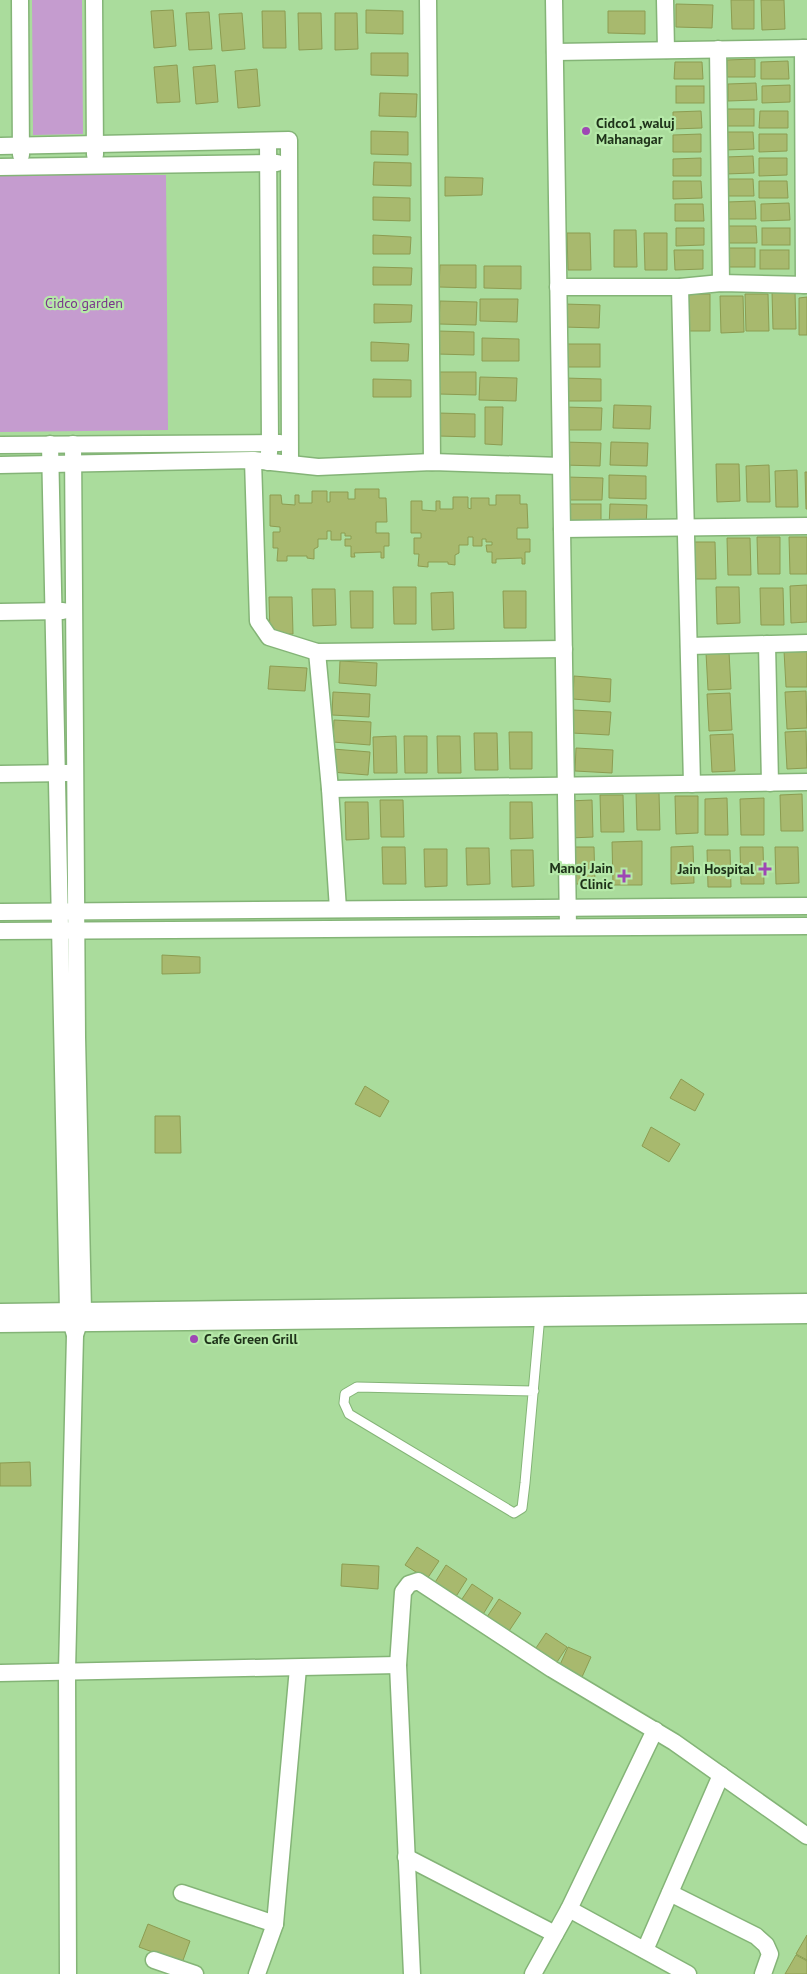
<svg xmlns="http://www.w3.org/2000/svg" width="807" height="1974" viewBox="0 0 807 1974" font-family="'PT Sans',sans-serif">
	<style>
		.green { fill: #c59ccf }
		.building { fill: #a8b96e; stroke: #8c9c51 }
		.lines { fill: none; stroke-linecap: round; stroke-linejoin: round }
		.lane-casing { stroke: #84b477; stroke-width: 11 }
		.street-casing { stroke: #84b477; stroke-width: 19 }
		.lane { stroke: #fff; stroke-width: 9 }
		.street { stroke: #fff; stroke-width: 16 }
		.poi-dot { fill: #9e47b4; stroke: #b6e9a9; stroke-width: 2 }
		.labels { text-anchor: middle; dominant-baseline: central; stroke-width: 4.5; stroke-linejoin: round; paint-order: stroke }
		.poi-label { font-size: 14px; font-weight: bold; fill: #1e3219; stroke: #b6e9a9; text-anchor: start }
		.park-label { font-size: 14px; fill: #7a358b; stroke: #b6e9a9 }
	</style>
	<rect width="100%" height="100%" fill="#aadc9c"/>
	<g class="green">
		<polygon points="32,0 82,0 83,134 33,135"/>
		<polygon points="0,175 166,175 168,430 0,432"/>
	</g>
	<g class="building">
		<polygon points="731,0 754,0 754,29 732,29"/>
		<polygon points="761,0 784,0 785,29 762,30"/>
		<polygon points="676,4 713,5 712,28 676,27"/>
		<polygon points="173,10 176,46 154,48 151,11"/>
		<polygon points="366,10 403,11 403,34 366,33"/>
		<polygon points="262,11 285,11 286,48 263,48"/>
		<polygon points="608,11 645,11 645,34 608,33"/>
		<polygon points="209,12 212,49 189,50 186,13"/>
		<polygon points="242,13 245,49 222,51 219,14"/>
		<polygon points="298,13 321,13 322,49 299,50"/>
		<polygon points="335,13 357,13 358,49 335,50"/>
		<polygon points="371,53 408,53 408,76 371,75"/>
		<polygon points="755,59 755,77 727,77 727,60"/>
		<polygon points="788,61 789,79 761,79 761,62"/>
		<polygon points="675,62 702,62 703,79 674,79"/>
		<polygon points="177,65 180,102 157,103 154,67"/>
		<polygon points="215,65 218,102 196,104 193,67"/>
		<polygon points="257,69 260,106 238,108 235,71"/>
		<polygon points="756,83 757,100 728,101 728,84"/>
		<polygon points="790,85 790,102 762,103 762,86"/>
		<rect x="676" y="86" width="28" height="17"/>
		<polygon points="380,93 417,94 416,117 379,116"/>
		<rect x="726" y="109" width="28" height="17"/>
		<polygon points="701,111 702,128 673,129 673,112"/>
		<polygon points="760,111 788,111 788,128 759,128"/>
		<polygon points="371,131 408,132 408,155 371,154"/>
		<polygon points="725,132 753,132 754,149 725,150"/>
		<polygon points="701,134 701,152 673,152 673,135"/>
		<polygon points="759,134 787,134 787,151 759,152"/>
		<polygon points="753,156 754,173 725,174 725,157"/>
		<polygon points="701,158 701,176 673,176 673,159"/>
		<polygon points="759,158 787,158 787,175 759,176"/>
		<polygon points="374,162 411,163 411,186 373,185"/>
		<polygon points="445,177 483,178 482,195 445,196"/>
		<polygon points="725,179 753,179 754,196 725,196"/>
		<polygon points="673,181 701,181 702,198 673,199"/>
		<polygon points="759,181 787,181 788,198 759,198"/>
		<polygon points="373,197 410,198 410,221 373,220"/>
		<polygon points="755,201 756,219 727,219 727,202"/>
		<polygon points="789,203 790,220 761,221 761,204"/>
		<polygon points="675,204 703,204 704,221 675,221"/>
		<polygon points="728,226 756,226 757,243 728,243"/>
		<polygon points="676,228 704,228 704,245 676,246"/>
		<rect x="762" y="228" width="28" height="17"/>
		<polygon points="614,230 636,230 637,267 614,267"/>
		<polygon points="567,233 590,233 591,270 568,270"/>
		<polygon points="644,233 667,233 667,270 645,270"/>
		<polygon points="373,235 411,237 410,254 373,254"/>
		<rect x="727" y="248" width="28" height="19"/>
		<polygon points="674,250 703,250 703,269 675,270"/>
		<rect x="760" y="250" width="29" height="19"/>
		<polygon points="440,265 476,265 476,288 439,287"/>
		<polygon points="484,266 521,266 521,289 484,288"/>
		<polygon points="373,267 412,268 411,285 373,285"/>
		<polygon points="772,292 795,292 796,329 773,329"/>
		<polygon points="687,294 710,294 710,331 688,331"/>
		<polygon points="745,294 768,294 769,331 746,331"/>
		<polygon points="720,296 743,296 744,332 721,333"/>
		<polygon points="807,297 807,335 799,335 799,298"/>
		<polygon points="480,299 518,299 517,322 480,321"/>
		<polygon points="440,301 477,302 476,325 439,324"/>
		<polygon points="374,304 412,305 411,322 374,323"/>
		<polygon points="563,304 600,305 599,328 563,327"/>
		<polygon points="438,331 474,332 474,355 437,354"/>
		<polygon points="482,338 519,339 519,361 482,361"/>
		<polygon points="371,342 409,344 408,361 371,361"/>
		<rect x="563" y="344" width="37" height="23"/>
		<polygon points="439,372 476,372 476,395 439,394"/>
		<polygon points="480,377 517,378 516,401 479,400"/>
		<polygon points="564,378 601,379 601,401 564,401"/>
		<polygon points="373,379 411,380 411,397 373,397"/>
		<polygon points="614,405 651,406 650,429 613,428"/>
		<polygon points="485,407 503,407 502,445 485,444"/>
		<polygon points="564,407 602,408 601,430 564,430"/>
		<polygon points="438,413 475,414 475,437 438,436"/>
		<polygon points="564,442 601,443 600,466 563,465"/>
		<polygon points="611,442 648,443 647,466 610,465"/>
		<polygon points="716,464 739,464 740,501 717,502"/>
		<polygon points="769,465 770,502 747,502 746,466"/>
		<polygon points="797,470 798,507 776,507 775,471"/>
		<polygon points="805,472 807,472 807,509 806,509"/>
		<polygon points="609,475 646,476 646,499 609,498"/>
		<polygon points="566,477 603,478 602,500 565,500"/>
		<polygon points="355,489 379,489 379,498 386,498 387,522 376,522 376,533 389,533 389,546 384,546 384,558 381,558 381,552 354,553 355,557 351,557 351,546 345,546 345,539 351,539 351,536 345,536 345,533 341,533 341,540 331,540 331,531 327,531 327,539 318,539 318,547 314,549 314,559 307,558 307,556 287,556 287,561 277,561 278,548 273,548 273,532 280,532 280,527 270,526 270,495 281,495 282,504 295,505 295,495 299,495 299,503 312,503 312,491 327,491 327,502 330,502 330,492 348,492 348,499 355,499"/>
		<polygon points="496,495 520,495 520,504 527,504 528,528 517,528 517,539 530,539 530,552 525,552 525,564 522,564 522,558 496,559 496,563 492,563 492,552 487,552 486,545 492,545 492,542 486,542 486,539 482,539 482,546 473,546 473,537 468,537 468,545 459,545 459,553 455,555 455,565 448,564 448,562 428,562 428,567 418,566 419,554 414,554 414,538 421,538 421,533 411,533 411,501 422,501 422,510 436,511 436,501 440,501 440,509 453,509 453,497 468,497 468,508 471,509 471,498 489,498 489,505 496,505"/>
		<rect x="564" y="504" width="37" height="23"/>
		<polygon points="610,504 647,505 646,527 609,527"/>
		<polygon points="757,537 780,537 780,574 758,574"/>
		<polygon points="789,537 807,537 807,574 790,574"/>
		<polygon points="727,538 750,538 751,575 728,575"/>
		<polygon points="692,542 715,542 716,579 693,579"/>
		<polygon points="806,585 807,585 807,622 791,623 790,586"/>
		<polygon points="393,587 416,587 416,624 394,624"/>
		<polygon points="716,587 739,587 740,623 717,624"/>
		<polygon points="760,588 783,588 784,625 761,625"/>
		<polygon points="312,589 335,589 336,625 313,626"/>
		<polygon points="350,591 373,591 373,628 351,628"/>
		<polygon points="503,591 526,591 526,628 504,628"/>
		<polygon points="453,592 454,629 432,630 431,593"/>
		<polygon points="269,597 292,597 293,634 270,634"/>
		<polygon points="807,650 807,687 786,687 784,651"/>
		<polygon points="729,652 731,689 708,690 706,653"/>
		<polygon points="340,661 377,663 376,686 339,683"/>
		<polygon points="270,666 307,668 305,691 268,689"/>
		<polygon points="574,676 611,679 610,702 573,699"/>
		<polygon points="806,691 807,728 787,729 785,692"/>
		<polygon points="333,692 370,694 369,717 332,715"/>
		<polygon points="730,693 732,730 709,731 707,694"/>
		<polygon points="573,710 611,712 609,735 572,733"/>
		<polygon points="334,720 371,722 370,745 333,742"/>
		<polygon points="806,731 807,768 787,769 785,732"/>
		<polygon points="509,732 532,732 532,769 510,769"/>
		<polygon points="474,733 497,733 498,770 475,770"/>
		<polygon points="733,734 735,771 712,772 710,735"/>
		<polygon points="396,736 397,773 374,773 373,737"/>
		<polygon points="404,736 427,736 427,773 405,773"/>
		<polygon points="437,736 460,736 461,773 438,773"/>
		<polygon points="576,748 613,750 612,773 575,771"/>
		<polygon points="333,749 370,752 368,775 331,772"/>
		<polygon points="636,793 659,793 660,830 637,830"/>
		<polygon points="802,794 803,831 781,831 780,795"/>
		<polygon points="600,795 623,795 624,832 601,832"/>
		<polygon points="675,796 698,796 698,833 676,834"/>
		<polygon points="727,798 728,835 705,835 705,799"/>
		<polygon points="764,798 764,835 741,835 740,799"/>
		<polygon points="380,800 403,800 404,837 381,837"/>
		<polygon points="592,800 593,837 570,838 569,801"/>
		<polygon points="345,802 368,802 369,839 346,840"/>
		<polygon points="510,802 532,802 533,838 510,839"/>
		<polygon points="642,841 642,885 613,885 612,842"/>
		<polygon points="693,846 694,883 671,884 671,847"/>
		<polygon points="382,847 405,847 406,884 383,884"/>
		<polygon points="571,847 594,847 595,884 572,884"/>
		<polygon points="740,847 763,847 764,884 741,884"/>
		<polygon points="775,847 798,847 799,883 776,884"/>
		<polygon points="466,848 489,848 490,884 467,885"/>
		<polygon points="424,849 447,849 447,886 425,887"/>
		<polygon points="511,850 533,850 534,886 512,887"/>
		<polygon points="707,850 730,850 731,887 708,887"/>
		<polygon points="162,955 200,957 200,973 162,974"/>
		<polygon points="681,1079 704,1094 695,1111 670,1098"/>
		<polygon points="365,1086 389,1101 380,1117 355,1104"/>
		<polygon points="155,1116 180,1116 181,1153 155,1153"/>
		<polygon points="651,1127 680,1144 669,1162 642,1146"/>
		<polygon points="30,1462 31,1486 0,1486 0,1463"/>
		<polygon points="417,1547 439,1561 427,1579 405,1565"/>
		<polygon points="342,1564 379,1566 378,1589 341,1586"/>
		<polygon points="446,1565 467,1579 455,1598 434,1584"/>
		<polygon points="472,1584 493,1598 482,1616 460,1602"/>
		<polygon points="499,1599 521,1613 509,1631 487,1617"/>
		<polygon points="546,1633 567,1647 555,1665 534,1651"/>
		<polygon points="568,1647 591,1657 582,1677 559,1667"/>
		<polygon points="148,1924 190,1941 182,1963 139,1947"/>
		<polygon points="807,1935 807,1960 796,1954"/>
		<polygon points="796,1955 807,1961 807,1974 785,1974"/>
	</g>
	<g class="lines">
		<defs>
			<polyline id="lane" points="534,1391 357,1387 345,1394 344,1403 349,1414 514,1513 522,1508 525,1483 540,1315"/>
			<g id="street">
				<polyline points="20,0 21,155"/>
				<polyline points="94,0 95,155"/>
				<polyline points="428,0 432,462"/>
				<polyline points="554,0 568,927"/>
				<polyline points="665,0 666,50"/>
				<polyline points="803,48 804,285"/>
				<polyline points="718,49 721,283"/>
				<polyline points="555,52 807,48"/>
				<polyline points="268,141 270,443 268,462"/>
				<polyline points="0,146 289,140 290,463"/>
				<polyline points="0,167 277,163"/>
				<polyline points="558,287 680,287 721,283 807,285"/>
				<polyline points="680,287 692,784"/>
				<polyline points="50,444 68,1311 75,1335"/>
				<polyline points="0,445 280,443"/>
				<polyline points="253,460 258,621 269,637 317,652 564,649"/>
				<polyline points="0,465 253,460 318,467 432,462 561,466"/>
				<polyline points="562,529 807,526"/>
				<polyline points="0,612 63,611"/>
				<polyline points="767,644 770,783"/>
				<polyline points="689,646 807,643"/>
				<polyline points="317,652 330,789 338,909"/>
				<polyline points="0,774 68,773"/>
				<polyline points="330,789 807,782"/>
				<polyline points="0,912 807,906"/>
				<polyline points="0,931 807,926"/>
				<polyline points="0,1312 807,1302"/>
				<polyline points="0,1324 807,1315"/>
				<polyline points="0,1673 398,1665"/>
				<polyline points="406,1857 555,1934"/>
				<polyline points="182,1893 275,1924"/>
				<polyline points="670,1893 756,1936 766,1945 770,1954 763,1974"/>
				<polyline points="569,1909 688,1974"/>
				<polyline points="645,1950 721,1775"/>
				<polyline points="154,1960 195,1974"/>
				<polyline points="68,1974 67,1671 75,1335 83,1311 77,1037 73,444"/>
				<polyline points="257,1974 275,1924 298,1668"/>
				<polyline points="412,1974 398,1665 403,1592 409,1584 418,1581 552,1669 674,1742 807,1836"/>
				<polyline points="533,1974 569,1909 655,1730"/>
			</g>
		</defs>
		<use href="#lane" class="lane-casing"/>
		<use href="#street" class="street-casing"/>
		<use href="#lane" class="lane"/>
		<use href="#street" class="street"/>
	</g>
	<g class="poi-dot">
		<circle cx="586" cy="131" r="5"/>
		<path d="M762.5 861.5h5v5h5v5h-5v5h-5v-5h-5v-5h5z"/>
		<path d="M621.5 868.5h5v5h5v5h-5v5h-5v-5h-5v-5h5z"/>
		<circle cx="194" cy="1339" r="5"/>
	</g>
	<g class="labels">
		<g class="poi-label">
			<text x="596" y="123">Cidco1 ,waluj<tspan x="596" dy="16">Mahanagar</tspan></text>
			<text x="613" y="868" text-anchor="end">Manoj Jain<tspan x="613" dy="16">Clinic</tspan></text>
			<text x="754" y="869" text-anchor="end">Jain Hospital</text>
			<text x="204" y="1339">Cafe Green Grill</text>
		</g>
		<g class="park-label">
			<text x="84" y="303">Cidco garden</text>
		</g>
	</g>
</svg>
